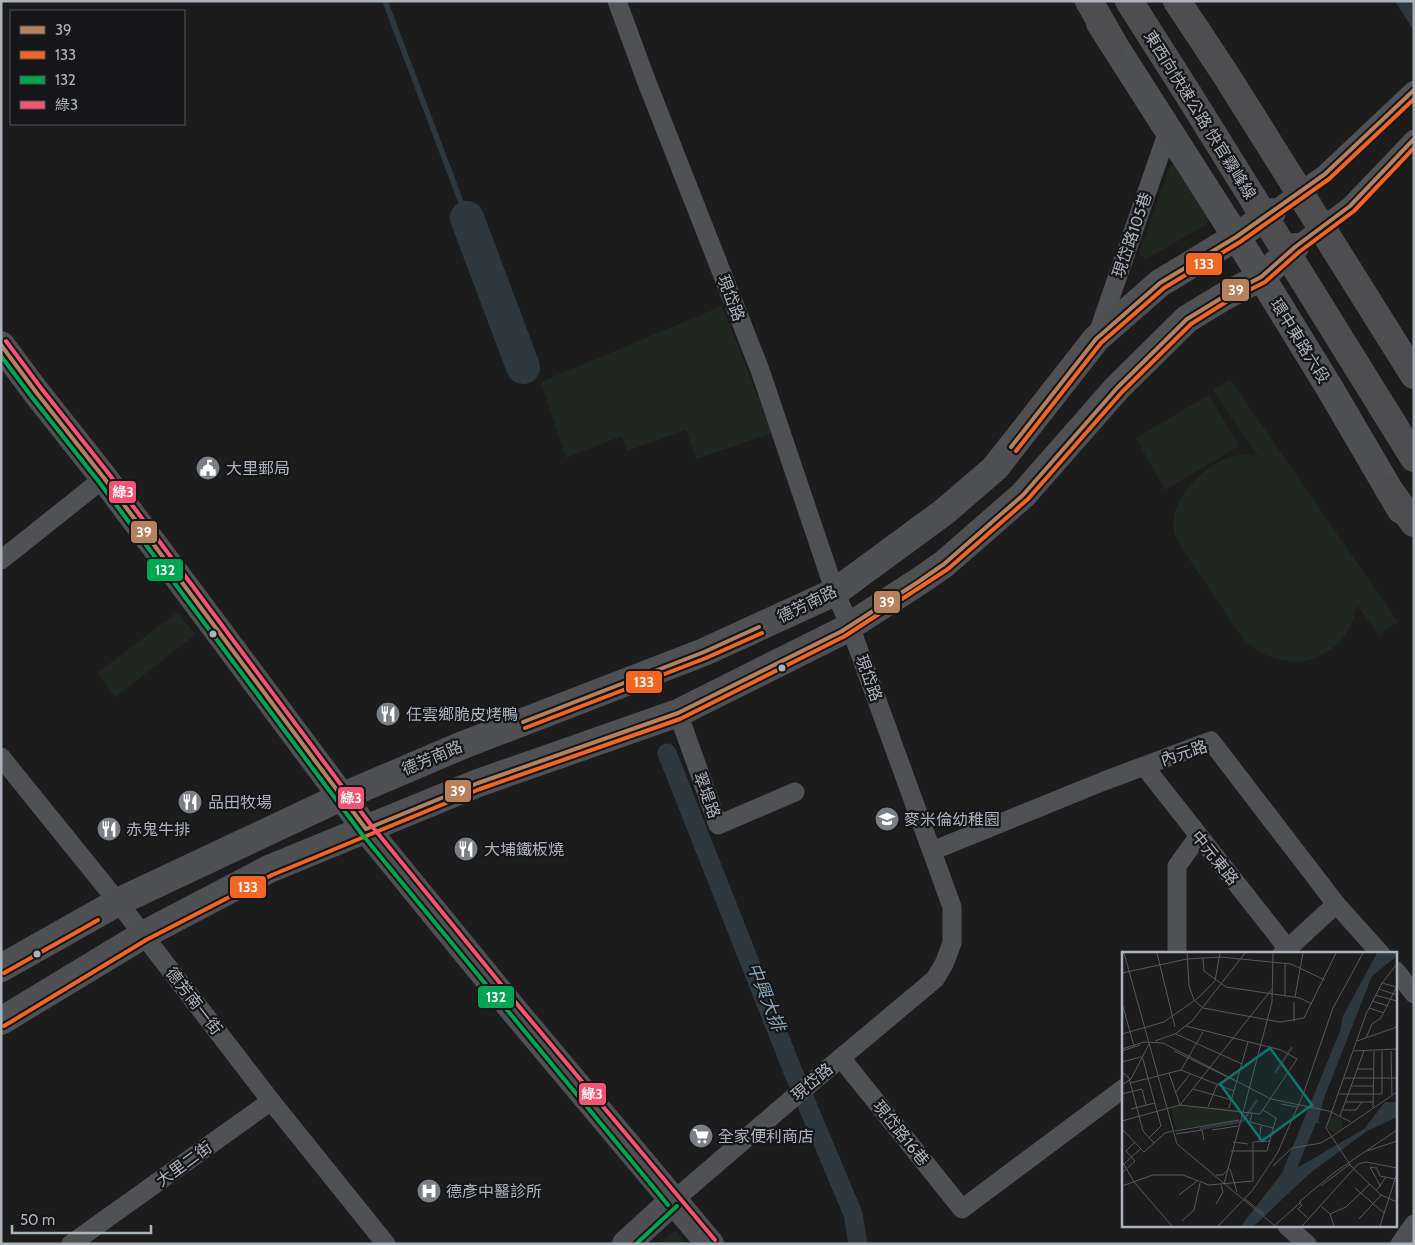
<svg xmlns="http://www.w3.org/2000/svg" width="1415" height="1245" viewBox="0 0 1415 1245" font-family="Cabin,'Noto Sans TC',sans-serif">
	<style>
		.green { fill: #1f2720 }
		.water { fill: #2e393f }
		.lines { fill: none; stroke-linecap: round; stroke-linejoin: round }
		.stream { stroke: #2e393f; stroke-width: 5.5 }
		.canal { stroke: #2e393f; stroke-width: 19 }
		.river { stroke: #2e393f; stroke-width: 34 }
		.street { stroke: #505155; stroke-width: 19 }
		.secondary { stroke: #4f5053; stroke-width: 28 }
		.highway { stroke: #4e4e51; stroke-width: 28 }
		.highway-bridge { stroke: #4e4e51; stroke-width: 28 }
		.bus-1-casing { stroke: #161618; stroke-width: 8 }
		.bus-2-casing { stroke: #161618; stroke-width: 8 }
		.bus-3-casing { stroke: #161618; stroke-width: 8 }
		.bus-4-casing { stroke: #161618; stroke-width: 8 }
		.bus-1 { stroke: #b6815c; stroke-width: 4 }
		.bus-2 { stroke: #f26522; stroke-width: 4 }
		.bus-3 { stroke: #00a651; stroke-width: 4 }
		.bus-4 { stroke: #f65372; stroke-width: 4 }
		.bus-dot { fill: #adb3bd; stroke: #161618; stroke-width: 2 }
		.labels { text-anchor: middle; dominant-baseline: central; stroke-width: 4.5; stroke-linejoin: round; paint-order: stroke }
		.street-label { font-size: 16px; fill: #adb3bd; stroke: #161618 }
		.poi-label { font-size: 16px; fill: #adb3bd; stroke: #161618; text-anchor: start }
		.water-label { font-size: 18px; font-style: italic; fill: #84a5b8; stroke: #161618 }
		.inset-river { fill: none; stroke: #2e393f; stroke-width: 2.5 }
		.inset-road { fill: none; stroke: #56585c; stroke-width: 1 }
		.view { fill: #0f766e; fill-opacity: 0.15; stroke: #0f766e; stroke-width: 2.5 }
		.inset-edge { fill: none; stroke: #adb3bd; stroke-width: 2.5 }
		.line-badge { stroke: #161618; stroke-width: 2 }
		.badge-label { font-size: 14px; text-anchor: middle; font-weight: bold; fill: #fff }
	</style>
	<rect width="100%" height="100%" fill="#1c1c1c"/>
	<g class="green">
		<polygon points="1173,164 1210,219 1206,225 1146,259 1141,256 1139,254 1169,169"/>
		<polygon points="722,306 772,433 696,459 686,430 627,451 622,436 566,458 541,382"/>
		<path d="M1230 379 1398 622 1379 634 1357 605C1355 612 1354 620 1350 627 1343 642 1328 653 1313 659 1305 662 1295 662 1287 661 1248 656 1234 627 1215 597 1203 580 1192 563 1180 546 1179 542 1175 537 1174 532 1168 501 1203 465 1231 457 1240 455 1249 455 1258 456L1213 390Z"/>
		<polygon points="1209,395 1239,446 1165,490 1136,438"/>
		<polygon points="178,612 195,635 115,697 97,673"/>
		<polygon points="676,1230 686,1244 658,1244"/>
	</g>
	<polygon class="water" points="1395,1 1414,1 1414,31"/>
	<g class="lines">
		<polyline class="stream" points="385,1 467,218"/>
		<polyline class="canal" points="667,753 792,1069 853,1214 858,1244"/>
		<polyline class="river" points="467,218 523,367"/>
		<g class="street">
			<polyline points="617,1 646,80 760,370 835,592 850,626 952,907 952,943 944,964 935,979 793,1098 673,1201"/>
			<polyline points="1272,212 1325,174 1414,90"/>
			<polyline points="1295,247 1350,206 1414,139"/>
			<polyline points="1097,336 1168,131"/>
			<polyline points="1,560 104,478"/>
			<polyline points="678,713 718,825 795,792"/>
			<polyline points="1,757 118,902 271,1101 386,1244"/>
			<polyline points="1144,766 1288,949"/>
			<polyline points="932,851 1104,781 1211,741 1336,904 1381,954"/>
			<polyline points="1177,954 1177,866 1198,837"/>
			<polyline points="1282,954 1336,904"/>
			<polyline points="1396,971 1414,994"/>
			<polyline points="841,1058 962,1209 1124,1088"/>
			<polyline points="1287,1226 1307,1244"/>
			<polyline points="71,1244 271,1101"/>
			<polyline points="1400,1244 1414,1224"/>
		</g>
		<g class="secondary">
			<polyline points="1100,23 1246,252 1329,387 1401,510"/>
			<polyline points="1,345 36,392 104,478 366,829 517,1014 710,1244"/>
			<polyline points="1,968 118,902 341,797 463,745 704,652 835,592 944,512 995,468 1096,339 1160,283 1236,237 1272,212"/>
			<polyline points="1,1021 143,935 269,869 478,783 678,713 842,631 918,582 944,564 1023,495 1117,388 1187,319 1223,297 1261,277 1295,247"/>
			<polyline points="626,1244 673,1201"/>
		</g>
		<g class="highway">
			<polyline points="1089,1 1113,43"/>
			<polyline points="1389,490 1414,523"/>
		</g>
		<g class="highway-bridge">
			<polyline points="1129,1 1190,97 1414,458"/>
			<polyline points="1177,1 1226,75 1414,375"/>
		</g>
		<defs>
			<g id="bus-1">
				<polyline points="1,345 36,392 104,478 366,829 478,783 678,713 842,631 918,582 944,564 1023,495 1117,388 1187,319 1223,297 1261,277 1295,247 1350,206 1414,139"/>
				<polyline points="1011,447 1096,339 1160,283 1236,237 1325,174 1414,90"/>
				<polyline points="523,722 704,652 759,627"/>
			</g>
			<g id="bus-2">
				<polyline points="1016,451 1101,343 1164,288 1240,242 1329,179 1414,99"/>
				<polyline points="525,728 706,658 762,633"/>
				<polyline points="4,973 98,920"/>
				<polyline points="4,1026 146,940 272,875 480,789 680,719 845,636 948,569 1028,499 1122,392 1191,324 1226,302 1265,282 1299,252 1354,211 1414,148"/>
			</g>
			<g id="bus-3">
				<polyline points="1,356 31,396 99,482 361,833 668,1205"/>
				<polyline points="636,1244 677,1206"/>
			</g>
			<polyline id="bus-4" points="6,341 41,388 109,474 371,825 522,1010 715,1240"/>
		</defs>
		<use href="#bus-1" class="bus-1-casing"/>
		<use href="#bus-2" class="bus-2-casing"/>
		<use href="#bus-3" class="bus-3-casing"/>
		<use href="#bus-4" class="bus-4-casing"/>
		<use href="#bus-1" class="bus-1"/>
		<use href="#bus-2" class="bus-2"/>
		<use href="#bus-3" class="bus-3"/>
		<use href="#bus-4" class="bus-4"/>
	</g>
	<defs>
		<symbol id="civic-disc" viewBox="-11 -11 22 22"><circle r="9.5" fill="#7a7e85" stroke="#161618"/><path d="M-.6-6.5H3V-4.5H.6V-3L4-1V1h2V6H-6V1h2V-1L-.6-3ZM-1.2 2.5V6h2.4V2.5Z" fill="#fff"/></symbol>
		<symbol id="restaurant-disc" viewBox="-11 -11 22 22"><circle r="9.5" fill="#7a7e85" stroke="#161618"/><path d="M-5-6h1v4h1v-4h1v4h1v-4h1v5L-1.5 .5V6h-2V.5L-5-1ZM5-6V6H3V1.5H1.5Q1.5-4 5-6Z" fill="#fff"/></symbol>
		<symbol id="school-disc" viewBox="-11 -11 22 22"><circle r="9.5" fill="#7a7e85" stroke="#161618"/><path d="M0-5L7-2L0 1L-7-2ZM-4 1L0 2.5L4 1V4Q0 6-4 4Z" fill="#fff"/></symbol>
		<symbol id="supermarket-disc" viewBox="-11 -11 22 22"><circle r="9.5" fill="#7a7e85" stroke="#161618"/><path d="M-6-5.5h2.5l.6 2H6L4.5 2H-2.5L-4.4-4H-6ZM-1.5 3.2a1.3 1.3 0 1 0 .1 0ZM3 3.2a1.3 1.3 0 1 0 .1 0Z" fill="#fff"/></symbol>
		<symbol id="hospital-disc" viewBox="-11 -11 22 22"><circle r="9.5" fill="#7a7e85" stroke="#161618"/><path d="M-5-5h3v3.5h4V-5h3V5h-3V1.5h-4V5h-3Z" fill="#fff"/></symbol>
	</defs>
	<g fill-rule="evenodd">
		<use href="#civic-disc" x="194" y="454" width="28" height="28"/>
		<use href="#restaurant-disc" x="374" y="700" width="28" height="28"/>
		<use href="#restaurant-disc" x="176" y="788" width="28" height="28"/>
		<use href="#school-disc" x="873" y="805" width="28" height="28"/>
		<use href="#restaurant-disc" x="95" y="815" width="28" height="28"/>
		<use href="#restaurant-disc" x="452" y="835" width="28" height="28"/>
		<use href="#supermarket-disc" x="687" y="1122" width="28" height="28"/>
		<use href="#hospital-disc" x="415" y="1177" width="28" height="28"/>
	</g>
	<g class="bus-dot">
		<circle cx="213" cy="634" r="4.5"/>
		<circle cx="782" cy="668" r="4.5"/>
		<circle cx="37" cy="954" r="4.5"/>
	</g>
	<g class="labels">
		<g class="street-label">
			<text transform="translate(1200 115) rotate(58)">東西向快速公路 快官霧峰線</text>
			<text transform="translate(1132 235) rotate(-71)">現岱路105巷</text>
			<text transform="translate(731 298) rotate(69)">現岱路</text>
			<text transform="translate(1300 341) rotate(58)">環中東路六段</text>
			<text transform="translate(807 604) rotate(-26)">德芳南路</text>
			<text transform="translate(869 678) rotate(70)">現岱路</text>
			<text transform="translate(1184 753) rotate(-18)">內元路</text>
			<text transform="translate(432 758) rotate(-23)">德芳南路</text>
			<text transform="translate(707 795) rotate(70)">翠堤路</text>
			<text transform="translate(1215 858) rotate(51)">中元東路</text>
			<text transform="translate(194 1001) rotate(52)">德芳南一街</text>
			<text transform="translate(812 1082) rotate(-40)">現岱路</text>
			<text transform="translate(901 1133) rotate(51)">現岱路16巷</text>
			<text transform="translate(184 1164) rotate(-36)">大里二街</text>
		</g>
		<g class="poi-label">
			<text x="226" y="468">大里郵局</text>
			<text x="406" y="714">任雲鄉脆皮烤鴨</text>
			<text x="208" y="802">品田牧場</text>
			<text x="904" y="819">麥米倫幼稚園</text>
			<text x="126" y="829">赤鬼牛排</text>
			<text x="484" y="849">大埔鐵板燒</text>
			<text x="718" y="1136">全家便利商店</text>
			<text x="446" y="1191">德彥中醫診所</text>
		</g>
		<g class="water-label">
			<text transform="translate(766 997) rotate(68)">中興大排</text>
		</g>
	</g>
	<g transform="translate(1122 952)">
		<rect width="275" height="275" fill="#1c1c1c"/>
		<path d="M58 154 107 156 119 159 116 168 54 178 49 157ZM205 172a8 8 0 1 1 16 0a8 8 0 1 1-16 0Z" fill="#1f2720"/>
		<path d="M255 1H275V4L250 24 202 146 196 170 202 171H194L175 216 242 177 263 150H275V165L245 179 187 222 132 274H119L160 221 218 79 221 64Z" fill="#2e393f"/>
		<path class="inset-river" d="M153 121 170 95M78 177 121 169 135 148"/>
		<path class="inset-road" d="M2 1 55 192 153 274M35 1 53 75M65 1 67 34 72 48 81 56 158 70 182 66 214 1M81 6 82 19 104 35 178 46 190 52M275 12 260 31 244 62 204 176 229 214 259 243 275 250M0 21 65 7 98 5 169 12 203 28M260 31 275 35M257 37 275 43M253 43 275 49M163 44V12M173 45 181 1M250 49 266 54M0 51 12 94M247 56 262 61M172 70V50M0 82 42 70 76 46 93 29 98 1M54 82 120 112M244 86 250 72 259 66 275 34M33 89 53 82 70 69 123 1M235 89 275 75M0 97 22 90 41 91 149 147 207 159 229 170M0 99 18 93M52 99 114 129M231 99 275 97M269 99 270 143M20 104 39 174 27 186M0 110 19 105M235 117H251M59 118 81 80M0 120 7 126 21 179 32 191M47 121 58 153M222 126H275M8 131 59 118 112 139M0 133 9 127 27 92M229 134H251M71 137 110 148M54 140 68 122M0 142 20 137 24 153M217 142H260V99M223 150H251M159 152 175 155M58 153 138 162 175 107 159 98 64 74M86 155 95 133M251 155 252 99M107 156 126 90M9 157 33 151M221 158H234L240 150M130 161 128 170 151 176M218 164 242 99M0 169 58 153 150 37M0 177 22 200 43 181 51 179M90 178 116 174M53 179 117 168M54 182 80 178 82 188M209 185 275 140M137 189 139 174M111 190 126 192M109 199H145L154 166 141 158M245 199 275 189M0 209 12 230 50 274M1 213 19 196M151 214 170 196 199 191 209 185M254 215 258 224 273 227M254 216 248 215 259 235M108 217 115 240M0 221 13 209 4 199 13 190M94 223H101L107 216M102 232 150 50 151 1M0 234 31 223H61L87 233 131 229V190L148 189M199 234 228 212M233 236 262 261M254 239 264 225M57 243 75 229M123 247 142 262M177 250 213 220 275 178M177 251 180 253 176 257 187 267M94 252 101 240 99 233M199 254 208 262 212 274M208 262 224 255 248 232M237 267 259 243M60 269 72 258 78 231M96 274 130 239 156 200 182 140 211 56 241 1M152 274 179 250M180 274 236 212 244 210 275 216M258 274 275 221"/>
		<path class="view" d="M148 96 190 153 140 189 98 132Z"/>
		<rect width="275" height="275" class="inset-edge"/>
	</g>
	<g class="line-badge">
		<rect x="1185" y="252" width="38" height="24" rx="5" fill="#f26522"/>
		<rect x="1221" y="278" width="29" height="24" rx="5" fill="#b6815c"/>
		<rect x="108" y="480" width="29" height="24" rx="5" fill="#f65372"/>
		<rect x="130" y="520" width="28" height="24" rx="5" fill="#b6815c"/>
		<rect x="146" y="558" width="38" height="24" rx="5" fill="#00a651"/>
		<rect x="873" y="590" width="28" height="24" rx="5" fill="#b6815c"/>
		<rect x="625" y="670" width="38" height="24" rx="5" fill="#f26522"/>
		<rect x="444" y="779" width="28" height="24" rx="5" fill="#b6815c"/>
		<rect x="337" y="786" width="28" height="24" rx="5" fill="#f65372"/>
		<rect x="229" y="875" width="38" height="24" rx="5" fill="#f26522"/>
		<rect x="477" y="985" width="38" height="24" rx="5" fill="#00a651"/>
		<rect x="578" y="1082" width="29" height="24" rx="5" fill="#f65372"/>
	</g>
	<g class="badge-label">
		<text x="1204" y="269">133</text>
		<text x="1236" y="295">39</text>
		<text x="123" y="497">綠3</text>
		<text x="144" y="537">39</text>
		<text x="165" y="575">132</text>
		<text x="887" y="607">39</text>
		<text x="644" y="687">133</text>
		<text x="458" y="796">39</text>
		<text x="351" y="803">綠3</text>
		<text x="248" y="892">133</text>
		<text x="496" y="1002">132</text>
		<text x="592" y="1099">綠3</text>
	</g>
	<rect width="1415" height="1245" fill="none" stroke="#adb3bd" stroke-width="5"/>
	<rect x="10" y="10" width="175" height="115" fill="#161618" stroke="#52555a"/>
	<rect x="20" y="26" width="25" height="8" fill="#b6815c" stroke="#52555a"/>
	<text x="55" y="35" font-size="15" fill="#adb3bd">39</text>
	<rect x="20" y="51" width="25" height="8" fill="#f26522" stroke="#52555a"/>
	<text x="55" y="60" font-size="15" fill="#adb3bd">133</text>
	<rect x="20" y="76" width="25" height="8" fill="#00a651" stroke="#52555a"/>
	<text x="55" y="85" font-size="15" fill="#adb3bd">132</text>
	<rect x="20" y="101" width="25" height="8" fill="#f65372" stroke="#52555a"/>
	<text x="55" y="110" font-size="15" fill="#adb3bd">綠3</text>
	<path d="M12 1225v8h139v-8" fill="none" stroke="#adb3bd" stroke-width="2.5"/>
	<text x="20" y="1225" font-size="15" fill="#adb3bd" stroke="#161618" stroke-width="4" paint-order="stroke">50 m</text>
</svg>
